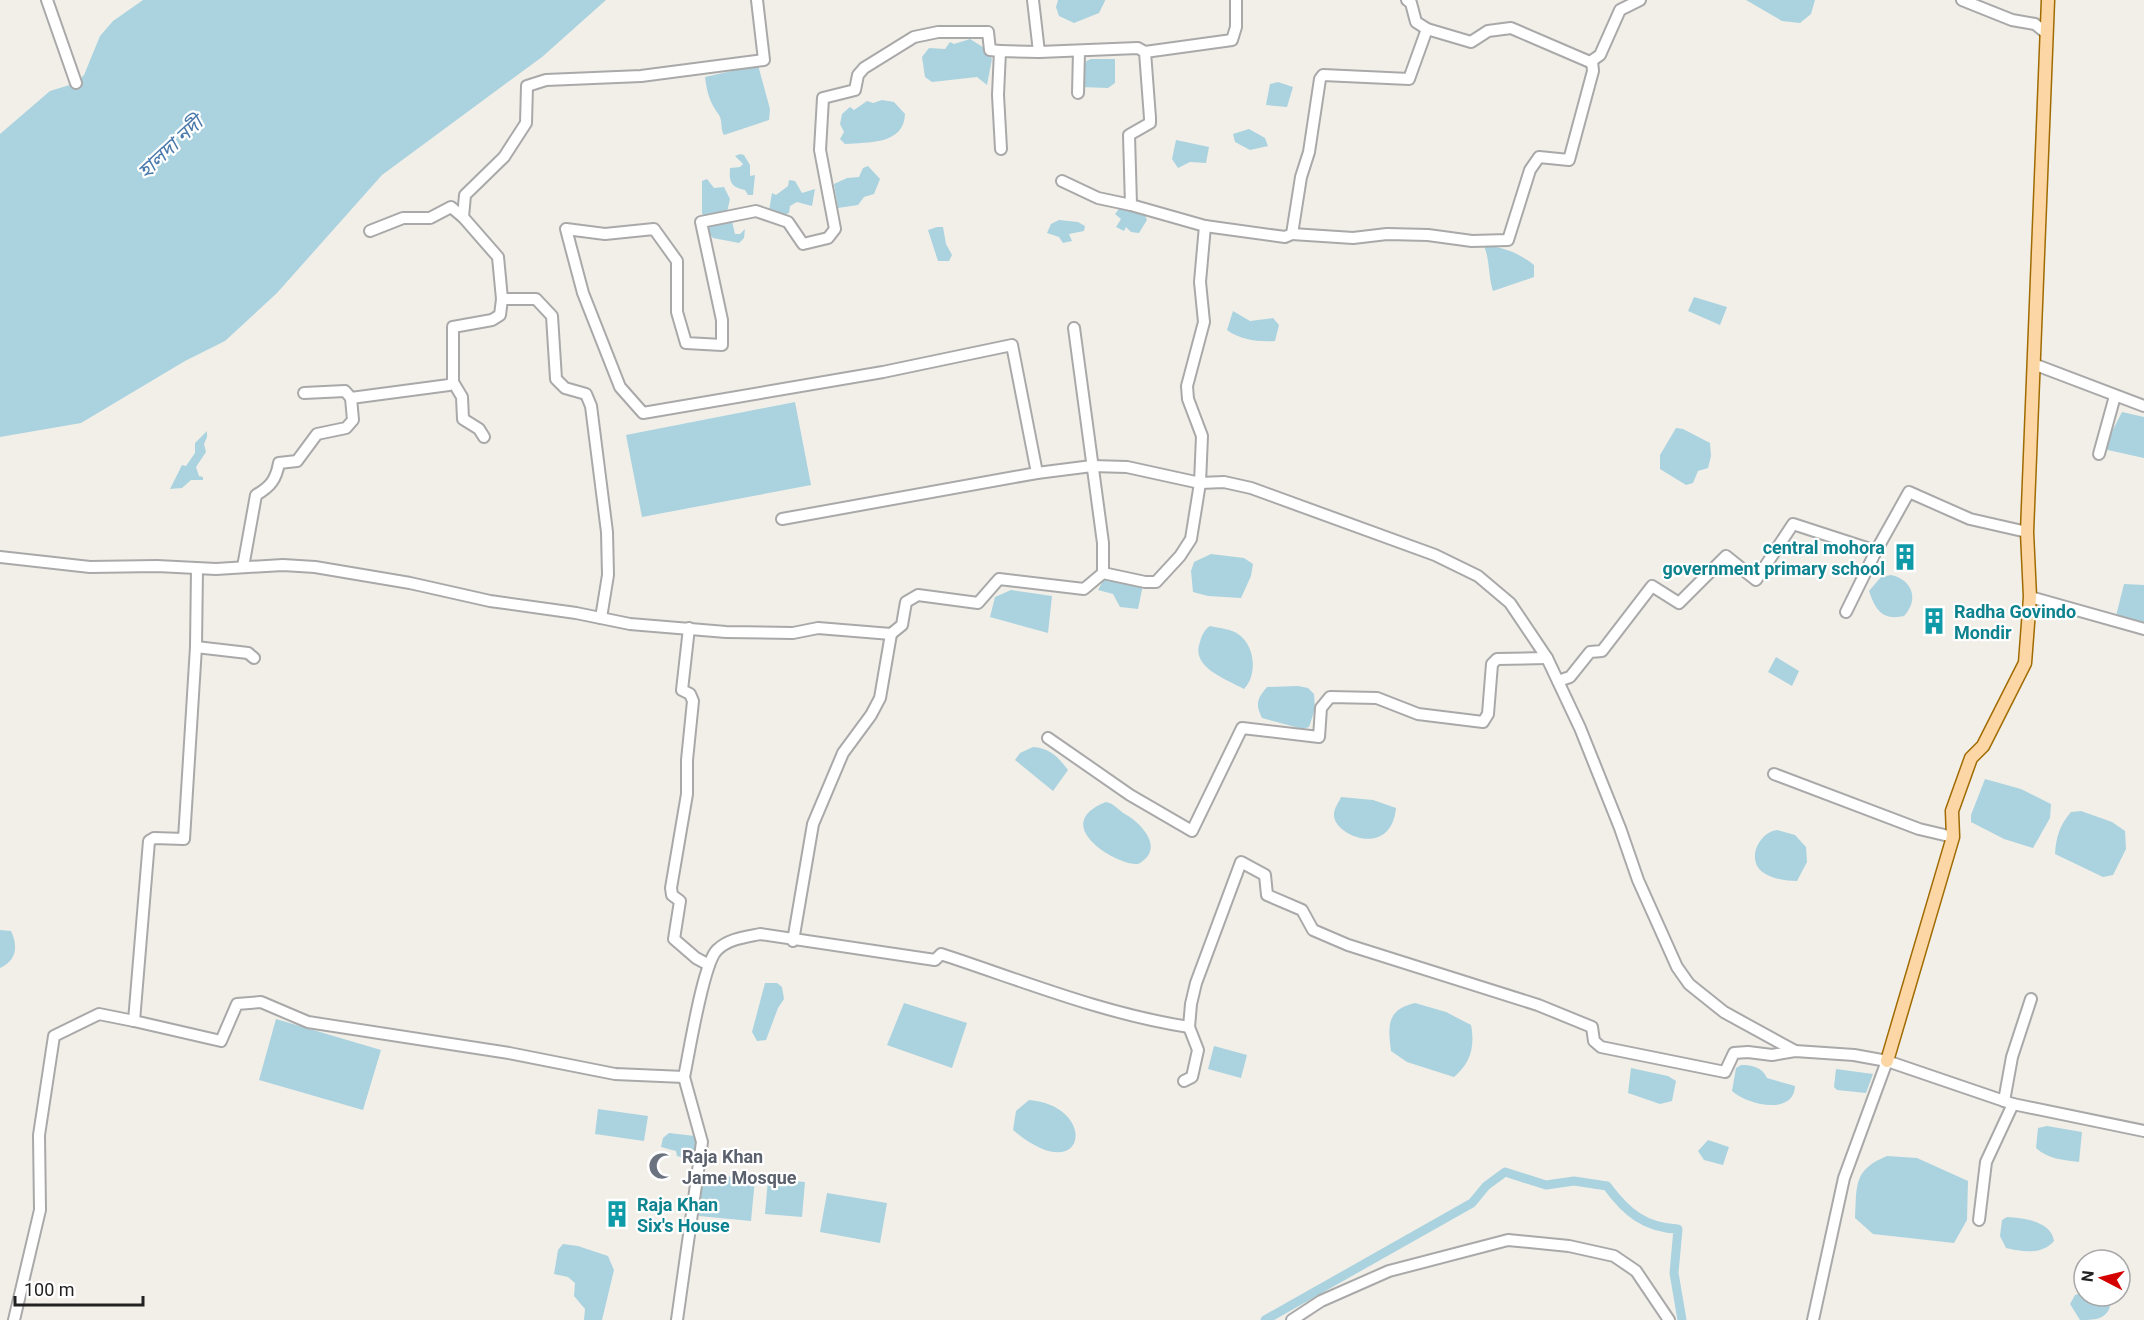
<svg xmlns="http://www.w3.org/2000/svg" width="2144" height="1320" viewBox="0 0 2144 1320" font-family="Roboto,'Noto Sans Bengali',sans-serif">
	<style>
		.water { fill: #aad3df }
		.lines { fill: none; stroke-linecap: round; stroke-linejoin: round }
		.canal { stroke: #aad3df; stroke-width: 9 }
		.minor-casing { stroke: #a9a9a9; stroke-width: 14 }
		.major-casing { stroke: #a06b00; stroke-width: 15 }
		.minor { stroke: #fff; stroke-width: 10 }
		.major { stroke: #fcd6a4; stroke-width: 12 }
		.labels { text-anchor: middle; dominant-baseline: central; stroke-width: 4.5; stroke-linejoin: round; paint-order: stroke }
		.culture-label { font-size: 18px; font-weight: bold; fill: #0d838f; stroke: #fff; text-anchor: start }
		.worship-label { font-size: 18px; font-weight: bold; fill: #5b616d; stroke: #fff; text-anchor: start }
		.water-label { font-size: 20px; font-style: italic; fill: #4a7aab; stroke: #fff }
	</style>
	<rect width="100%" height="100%" fill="#f2efe9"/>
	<g class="water">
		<polygon points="143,0 606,0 542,57 382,175 277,293 225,341 185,361 81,423 0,437 0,134 50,91 76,83 84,75 100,36 113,21"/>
		<polygon points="1058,0 1105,0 1105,1 1099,13 1074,23 1059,16 1056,7"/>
		<polygon points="1746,0 1815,0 1811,14 1800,23 1782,21"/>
		<polygon points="970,39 986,49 992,59 987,85 977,77 932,82 925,77 922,57 929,48 945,49 950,42 954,44"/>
		<path d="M1091 59H1115V83L1108 88 1080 87C1080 74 1077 64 1091 59Z"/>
		<path d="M758 65 770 109 769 120 724 135C720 129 723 122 719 115 710 103 707 93 705 77Z"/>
		<polygon points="1278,82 1293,87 1287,107 1266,105 1270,84"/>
		<path d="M882 100 894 102 905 114C904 145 868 142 845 144L840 139 844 132 840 124 842 114 850 107 854 110 867 101 873 103Z"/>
		<polygon points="1249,129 1265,138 1268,146 1250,150 1235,142 1233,134"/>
		<polygon points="1176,140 1209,147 1206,163 1190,162 1178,168 1172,159"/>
		<path d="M740 154 744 155 750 165V176L755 175 753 195H748L745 190C731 187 729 182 730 168L740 167 743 164 735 156Z"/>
		<polygon points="868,166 880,179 874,194 864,197 858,205 838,208 834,184 847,178 859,177 863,168"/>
		<polygon points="707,179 714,188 724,187 730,199 727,212 708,217 702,214 702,181"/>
		<polygon points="789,180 795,181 802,193 815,189 812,206 797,202 790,206 789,213 784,215 769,211 772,193 776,195 788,186"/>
		<polygon points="1119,209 1145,215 1147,220 1139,233 1131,232 1126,227 1124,231 1116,227 1121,219 1115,214"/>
		<polygon points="731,217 735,234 740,234 745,229 744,238 739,243 713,238 708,232 709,224"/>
		<polygon points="1059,220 1078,222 1085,226 1084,231 1069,234 1072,241 1063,243 1059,237 1047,233 1051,224"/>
		<polygon points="937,227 943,227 946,244 952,255 949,261 938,261 928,230"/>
		<path d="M1484 246C1503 246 1520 254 1534 265V277L1493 291C1488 275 1490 260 1484 246Z"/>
		<polygon points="1694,297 1727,307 1720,325 1688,311"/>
		<path d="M1233 311 1250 321 1273 318 1279 325 1275 341C1259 342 1240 340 1227 330Z"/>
		<polygon points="795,402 811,485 642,517 626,435"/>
		<polygon points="2122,412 2144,417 2144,458 2103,449"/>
		<polygon points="1676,428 1683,429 1710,443 1711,456 1708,468 1698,471 1693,483 1686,485 1660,469 1660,455"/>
		<polygon points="207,431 207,437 204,444 206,452 196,467 199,476 203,477 203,480 191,480 182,488 170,489 182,465 186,466 195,453 195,443"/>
		<polygon points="1211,554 1244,558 1253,564 1251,576 1241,598 1208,596 1193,592 1191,571 1194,562"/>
		<path d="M1891 575C1913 580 1919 600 1904 616 1882 621 1875 609 1869 591L1881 577Z"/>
		<polygon points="1105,577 1143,585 1138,609 1120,607 1113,594 1098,590"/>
		<polygon points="2124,584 2144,585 2144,624 2116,616"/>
		<polygon points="1011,590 1052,596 1048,633 990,617 995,597"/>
		<path d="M1210 626C1219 628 1231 629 1238 634 1255 645 1258 675 1244 689 1226 679 1190 667 1200 642 1202 635 1204 630 1210 626Z"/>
		<polygon points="1776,657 1799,671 1792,686 1768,672"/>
		<path d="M1298 686 1308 688 1314 694 1315 709 1309 727 1303 729 1262 718C1255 704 1257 699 1267 687Z"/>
		<path d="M1033 747C1050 748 1058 757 1068 770L1053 791 1015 760 1020 753Z"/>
		<polygon points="1985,779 2021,789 2051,804 2050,818 2033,848 2004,839 1971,822 1971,815"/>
		<path d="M1341 797 1373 800 1396 808C1391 860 1332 835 1334 814 1334 808 1339 802 1341 797Z"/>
		<path d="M1106 802C1114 803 1118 810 1125 814 1141 823 1165 848 1140 863 1127 871 1044 826 1106 802Z"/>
		<path d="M2081 811 2112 822 2125 831 2126 849 2113 875 2103 877 2055 854C2056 836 2060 825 2071 812Z"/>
		<path d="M1777 830 1795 835 1806 847 1807 862 1797 881C1787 881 1772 879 1764 873 1745 861 1759 832 1777 830Z"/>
		<path d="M0 930 11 931C18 946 17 960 0 968Z"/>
		<polygon points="765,983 777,983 782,987 784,999 778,1008 766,1040 757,1041 752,1032"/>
		<polygon points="904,1003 967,1023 952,1068 887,1045"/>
		<path d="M1415 1003 1446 1012 1471 1025C1475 1046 1471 1063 1454 1077L1407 1062 1391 1051C1388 1026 1386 1010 1415 1003Z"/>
		<polygon points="276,1019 381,1050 363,1110 259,1080"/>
		<polygon points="1214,1046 1247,1055 1241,1078 1208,1069"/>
		<path d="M1741 1065C1752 1065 1762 1067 1767 1078L1795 1086C1794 1116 1747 1105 1732 1091L1736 1068Z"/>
		<polygon points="1631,1068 1668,1076 1676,1081 1672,1101 1660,1104 1628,1093"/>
		<polygon points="1836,1069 1873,1074 1866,1093 1837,1090 1834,1087"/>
		<path d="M1029 1100C1100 1106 1086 1192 1013 1130L1016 1111Z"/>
		<polygon points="598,1109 648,1116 644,1141 595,1134"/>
		<path d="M2047 1126 2082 1132 2079 1162C2063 1160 2048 1159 2036 1148L2038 1128Z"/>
		<polygon points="669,1133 695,1136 696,1148 688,1159 677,1156 676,1151 661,1147 663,1138"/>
		<polygon points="1708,1140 1729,1147 1723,1165 1704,1160 1698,1151"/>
		<path d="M1887 1156 1917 1158 1968 1181 1967 1220 1954 1243 1873 1234 1855 1218C1857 1185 1853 1170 1887 1156Z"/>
		<polygon points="702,1174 755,1179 751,1221 699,1216"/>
		<polygon points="768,1179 805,1182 802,1217 765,1214"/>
		<polygon points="827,1193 887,1203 880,1243 820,1232"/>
		<path d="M2007 1217C2023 1218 2051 1221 2054 1241 2042 1255 2023 1252 2006 1248L2000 1236 2002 1220Z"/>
		<polygon points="563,1244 578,1246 608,1256 614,1270 602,1320 584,1320 585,1309 574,1296 575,1283 568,1277 554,1274 558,1250"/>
		<path d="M2084 1292V1296H2104L2110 1307C2105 1320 2094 1320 2080 1320L2070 1304 2075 1295Z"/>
	</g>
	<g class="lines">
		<path class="canal" d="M1265 1320 1472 1203 1486 1186 1505 1172 1546 1185 1574 1181 1607 1186C1626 1212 1645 1228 1678 1229L1674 1273 1682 1320"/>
		<defs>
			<g id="minor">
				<polyline points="47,0 76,83"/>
				<polyline points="1033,0 1039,52 1138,48 1145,52 1150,118 1150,123 1129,135 1131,205 1205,226 1285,237 1292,234 1301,177 1309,152 1320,79 1323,75 1409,79 1427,29 1471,42 1488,31 1511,28 1590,62 1600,55 1620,10 1640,0"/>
				<polyline points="1407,0 1411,3 1416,22 1427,29"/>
				<polyline points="1962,0 2012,20 2035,24 2046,33"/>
				<polyline points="1000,51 990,50 988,32 938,32 914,37 864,68 858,75 855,90 823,98 820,150 835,229 828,238 803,244 788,222 756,211 701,222 722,320 722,345 686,343 677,312 677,261 654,229 605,234 566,229 583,293 620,387 643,413 883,372 1012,345 1037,473 1092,466 1127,467 1200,483 1224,482 1251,488 1435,555 1478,576 1510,603 1547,658 1580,728 1620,828 1638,880 1677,967 1689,984 1724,1012 1795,1051"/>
				<polyline points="1145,52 1232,40 1236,27 1236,0"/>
				<polyline points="1078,93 1079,52"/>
				<polyline points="1001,149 998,95 1000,51 1039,52"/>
				<polyline points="1062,181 1098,198 1131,205"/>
				<polyline points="370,231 403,218 430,218 451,207 463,217"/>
				<polyline points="1292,234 1353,238 1387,234 1428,235 1472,241 1508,240 1530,170 1539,157 1569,160 1593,71 1592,61"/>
				<polyline points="502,299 536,299 552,316 556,379 565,388 586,394 591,406 607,532 608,575 601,618"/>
				<polyline points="1074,328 1103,543 1103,573"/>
				<polyline points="2036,365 2144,406"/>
				<polyline points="453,382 462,397 463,419 479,429 484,437"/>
				<polyline points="351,398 449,385 453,382 453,327 492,320 500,315 502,299 498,257 463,217 465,195 504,157 526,123 527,86 546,80 641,76 764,60 757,0"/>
				<polyline points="2099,454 2115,396"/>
				<polyline points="782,519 1037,473"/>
				<polyline points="1876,551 1909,492 1970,519 2027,532"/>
				<polyline points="0,557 90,567 157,566 216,569 283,565 315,567 410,583 490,601 576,613 630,624 726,632 793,633 818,628 891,634 902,625 906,602 918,595 978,603 999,579 1084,589 1103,573 1145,582 1156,582 1180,556 1191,539 1200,483 1202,436 1188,399 1187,386 1204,322 1200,282 1205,226"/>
				<path d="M243 567 256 495C270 487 276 480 279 463L297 461 317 434 346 428 353 420 351 398 345 391 304 393"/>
				<polyline points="2030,597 2144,629"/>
				<polyline points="689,628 682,690 690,694 693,701 687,760 687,794 671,888 672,895 680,901 674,939 696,958 709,965"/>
				<polyline points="196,647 248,653 254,658"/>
				<polyline points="1558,681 1570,677 1590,652 1602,651 1652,586 1679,603 1726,556 1756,580 1793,524 1876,551 1846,612"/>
				<polyline points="1048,738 1130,795 1192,831 1242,728 1319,737 1321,708 1330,697 1377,698 1418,714 1483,722 1488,714 1492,664 1497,659 1547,658"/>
				<polyline points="1774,774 1919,829 1953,837"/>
				<polyline points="793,941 813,824 843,753 871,715 880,698 891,634"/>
				<path d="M134 1021 221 1041 237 1004 261 1002 308 1022 509 1053 615 1074 684 1077C689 1054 703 963 717 950 728 939 745 937 760 934L935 960 941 954C1023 981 1104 1014 1189 1027"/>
				<polyline points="1184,1081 1192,1077 1198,1050 1189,1027 1191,1004 1196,983 1241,862 1265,875 1267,895 1302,910 1313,930 1348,945 1538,1005 1592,1027 1594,1041 1601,1047 1725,1072 1734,1053 1748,1052 1772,1055 1795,1051 1854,1055 1887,1061 2013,1104 2144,1131"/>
				<polyline points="2004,1101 2012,1057 2031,999"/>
				<polyline points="1979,1220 1986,1162 2013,1104"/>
				<polyline points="14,1320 40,1210 39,1135 54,1036 99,1014 134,1021 149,841 154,838 184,839 196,647 197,569"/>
				<polyline points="677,1320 702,1142 684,1077"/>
				<polyline points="1292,1320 1321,1301 1389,1271 1508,1240 1569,1246 1614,1256 1636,1271 1669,1320"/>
				<polyline points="1813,1320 1844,1178 1887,1061"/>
			</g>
			<polyline id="major" points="1887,1061 1953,837 1952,811 1971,758 1983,746 2025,663 2030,597 2027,532 2048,0"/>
		</defs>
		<use href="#minor" class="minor-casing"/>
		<use href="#major" class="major-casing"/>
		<use href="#minor" class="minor"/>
		<use href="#major" class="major"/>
	</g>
	<defs>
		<symbol id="building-bare" viewBox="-9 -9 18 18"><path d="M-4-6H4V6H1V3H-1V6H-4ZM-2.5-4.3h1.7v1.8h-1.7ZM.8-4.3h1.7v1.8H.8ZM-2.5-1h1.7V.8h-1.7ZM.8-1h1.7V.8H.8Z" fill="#0f9aa8" stroke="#fff" stroke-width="2.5" paint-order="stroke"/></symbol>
		<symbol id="mosque-bare" viewBox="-9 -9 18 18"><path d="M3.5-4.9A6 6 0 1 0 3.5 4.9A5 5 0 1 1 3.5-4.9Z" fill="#6b7280" stroke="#fff" stroke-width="2.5" paint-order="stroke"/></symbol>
	</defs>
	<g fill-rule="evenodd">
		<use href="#building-bare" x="1886" y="538" width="38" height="38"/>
		<use href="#building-bare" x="1915" y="602" width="38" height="38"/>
		<use href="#mosque-bare" x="643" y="1147" width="38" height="38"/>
		<use href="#building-bare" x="598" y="1195" width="38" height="38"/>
	</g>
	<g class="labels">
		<g class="culture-label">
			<text x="1885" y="547" text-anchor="end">central mohora<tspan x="1885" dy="21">government primary school</tspan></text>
			<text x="1954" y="611">Radha Govindo<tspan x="1954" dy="21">Mondir</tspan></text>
			<text x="637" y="1204">Raja Khan<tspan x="637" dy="21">Six's House</tspan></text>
		</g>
		<g class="worship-label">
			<text x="682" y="1156">Raja Khan<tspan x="682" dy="21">Jame Mosque</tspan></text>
		</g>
		<g class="water-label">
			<text transform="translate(170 147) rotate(-43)">হালদা নদী</text>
		</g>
	</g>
	<g transform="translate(2102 1278) rotate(277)"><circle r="28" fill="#ffffff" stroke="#a7a7a7" stroke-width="1.5"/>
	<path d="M0-4.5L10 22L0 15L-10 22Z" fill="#d40000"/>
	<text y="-9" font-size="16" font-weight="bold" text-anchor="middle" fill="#222222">N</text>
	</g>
	<path d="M15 1296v9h128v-9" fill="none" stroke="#222222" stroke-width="3"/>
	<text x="24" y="1296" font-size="18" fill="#222222" stroke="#ffffff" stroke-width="4.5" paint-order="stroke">100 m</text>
</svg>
